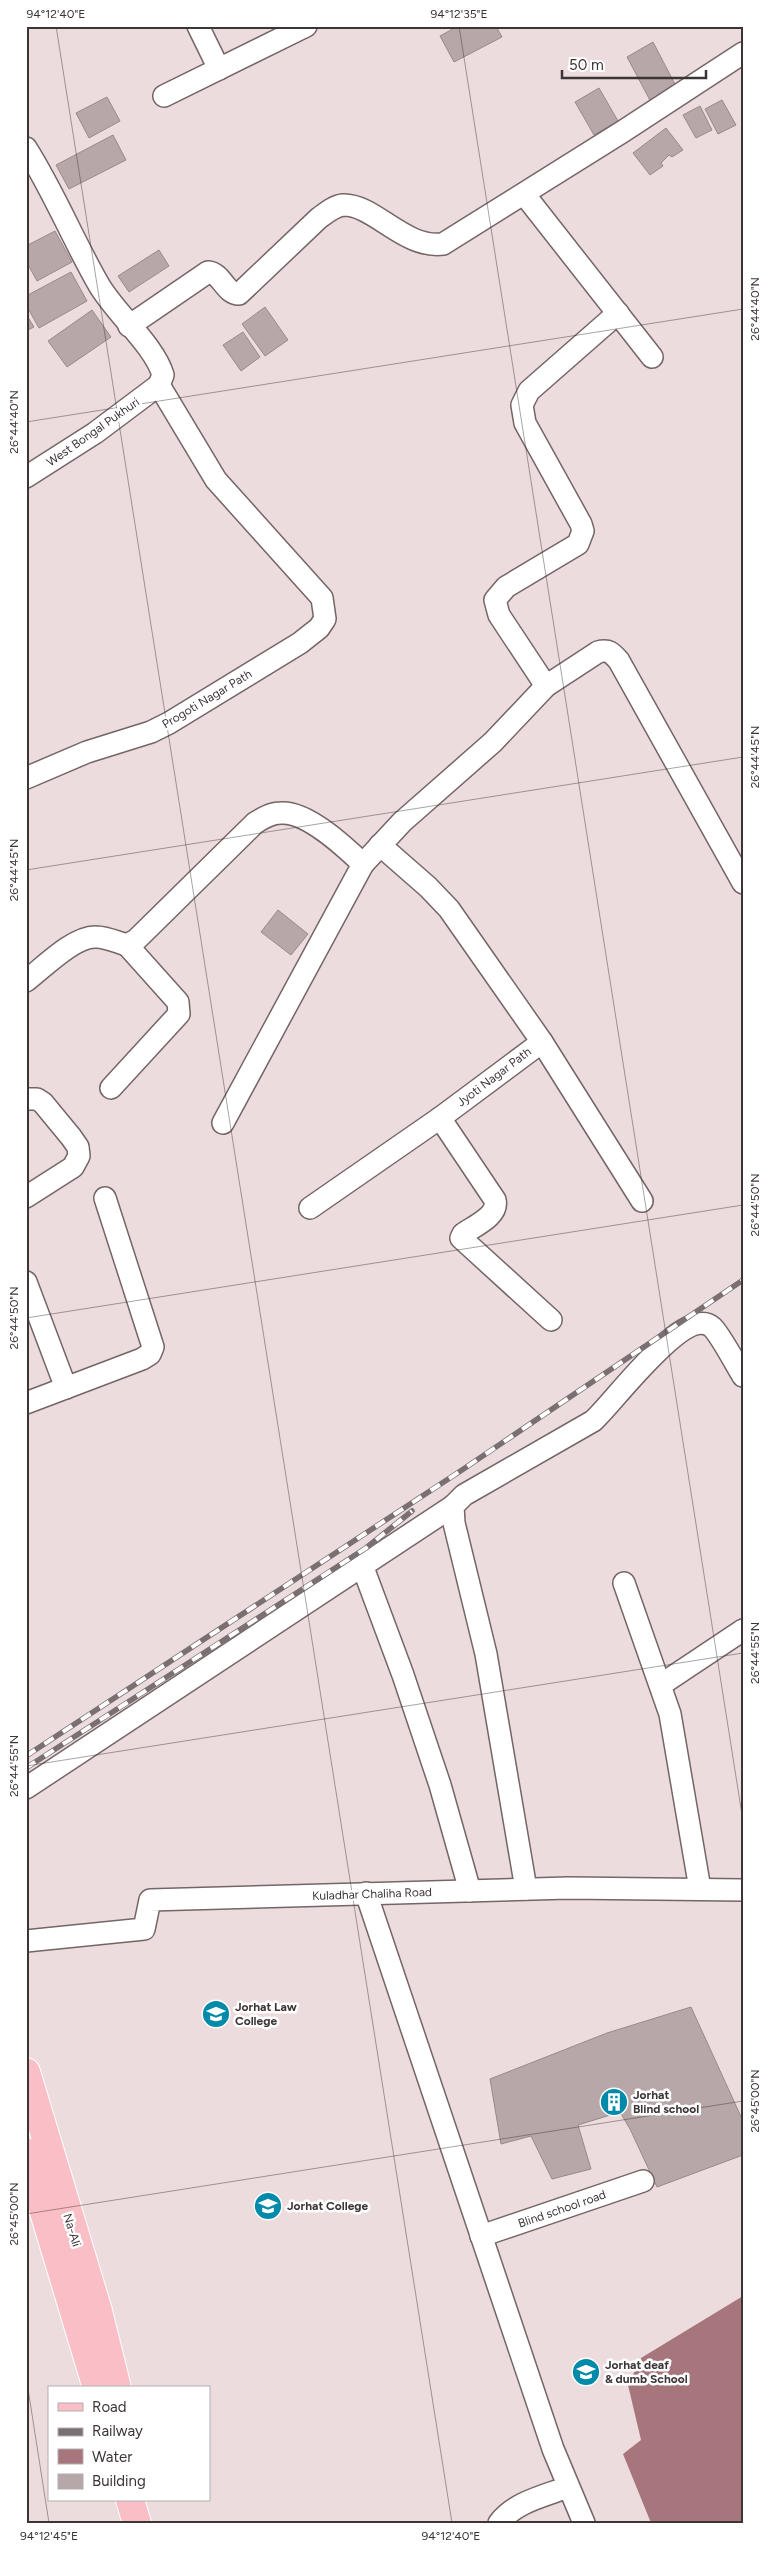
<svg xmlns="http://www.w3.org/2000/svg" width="769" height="2549" viewBox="0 0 769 2549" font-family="Figtree,sans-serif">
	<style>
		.water { fill: #a7767c }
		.building { fill: #b8a7a9; stroke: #99898a }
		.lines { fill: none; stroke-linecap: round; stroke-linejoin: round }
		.street-casing { stroke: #746566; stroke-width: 24 }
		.primary-casing { stroke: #fff; stroke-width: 30 }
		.street { stroke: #fff; stroke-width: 21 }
		.primary { stroke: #fabec7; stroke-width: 28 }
		.rail-casing { stroke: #7a6f71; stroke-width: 5.5 }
		.rail { stroke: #fff; stroke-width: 4; stroke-dasharray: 11; stroke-linecap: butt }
		.ticks { fill: none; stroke: #3c3536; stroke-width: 1; stroke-opacity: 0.45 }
		.labels { text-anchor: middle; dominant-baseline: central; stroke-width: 5; stroke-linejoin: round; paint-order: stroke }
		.street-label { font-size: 12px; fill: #3c3536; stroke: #fff }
		.poi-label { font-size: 12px; font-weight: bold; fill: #3c3536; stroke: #fff; text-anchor: start }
		.neatline { fill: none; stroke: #3c3536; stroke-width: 2 }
		.ticks-label { font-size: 12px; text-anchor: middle; fill: #3c3536 }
	</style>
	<rect width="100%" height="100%" fill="#eddcde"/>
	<polygon class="water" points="743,2296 743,2523 651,2523 623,2454 641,2440 628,2385 641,2358"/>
	<g class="building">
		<polygon points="458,26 496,26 502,37 454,62 440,36"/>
		<polygon points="653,42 678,90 652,104 627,57"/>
		<polygon points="599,88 618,121 594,135 575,102"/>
		<polygon points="107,97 120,121 89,138 76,113"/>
		<polygon points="722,100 736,125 718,134 705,109"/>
		<polygon points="700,106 712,130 696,138 683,115"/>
		<polygon points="666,128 683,150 672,157 669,155 661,163 663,166 650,175 633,153"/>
		<polygon points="113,135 126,160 69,189 56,165"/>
		<polygon points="55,231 72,262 37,281 26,261 26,246"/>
		<polygon points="159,250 169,266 129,292 118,276"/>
		<polygon points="71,272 87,301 39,328 26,305 26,296"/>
		<polygon points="265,307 288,340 265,356 242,324"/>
		<polygon points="92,310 111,337 67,367 48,341"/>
		<polygon points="26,314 34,327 26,331"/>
		<polygon points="243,332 260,357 241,371 223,345"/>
		<polygon points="278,910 308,934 291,955 261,932"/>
		<polygon points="691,2007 743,2121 743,2155 657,2187 630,2129 620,2112 578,2125 591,2169 552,2179 531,2136 501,2144 490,2079 607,2033"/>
	</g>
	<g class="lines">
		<defs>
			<g id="street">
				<polyline points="198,26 219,69"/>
				<polyline points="164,96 306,26"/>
				<path d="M26 148C54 192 73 240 99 285 116 314 154 345 163 375L159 385 95 433 26 477"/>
				<polyline points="524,194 652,357"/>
				<path d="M129 326 208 272C222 273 225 294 239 294L319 218C326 213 334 206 343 205 374 204 404 249 443 244L622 132 743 53"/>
				<polyline points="546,686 499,615 495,600 506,587 578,544 583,531 581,524 525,423 522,405 529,391 618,313"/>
				<polyline points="26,778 87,752 151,732 169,723 300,643 319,628 325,619 322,598 216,480 159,385"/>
				<path d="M26 981C43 968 74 936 96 937 106 937 117 942 127 945L136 940 255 823C263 818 271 813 281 813 307 811 345 847 363 864"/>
				<polyline points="542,1042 642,1201"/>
				<polyline points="111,1088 179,1014 178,1002 127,945"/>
				<polyline points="26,1099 37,1099 43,1103 71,1137 78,1147 79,1156 73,1167 26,1197"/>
				<path d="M440 1118 495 1200C499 1216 474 1226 463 1234L461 1238 551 1320"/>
				<path d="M223 1123 363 864 402 822 493 742 546 686 598 652C609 649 612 653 619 661L743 883"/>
				<polyline points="310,1208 440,1118 542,1042 449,909 428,887 380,845"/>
				<polyline points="26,1282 66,1388"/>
				<polyline points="26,1403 142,1359 150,1354 153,1347 105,1198"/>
				<polyline points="362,1565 403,1675 440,1785 470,1891"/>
				<polyline points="624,1583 670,1714 700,1889"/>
				<polyline points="662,1684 743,1630"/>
				<polyline points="26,1788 453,1506"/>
				<path d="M526 1889 486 1654 454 1523 453 1506 464 1495 593 1421C613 1404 684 1304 712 1327 720 1334 736 1365 743 1376"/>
				<polyline points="366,1893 553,2449 584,2523"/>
				<polyline points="26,1941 144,1929 150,1900 568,1888 743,1890"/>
				<polyline points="481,2236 643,2181"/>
				<path d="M499 2523C515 2502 544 2496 568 2487"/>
			</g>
			<g id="primary">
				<polyline points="26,2072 98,2311 117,2388"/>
				<polyline points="26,2152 97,2388"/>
				<polyline points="130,2500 137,2523"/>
			</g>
		</defs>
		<use href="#street" class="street-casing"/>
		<use href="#primary" class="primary-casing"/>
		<use href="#street" class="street"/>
		<use href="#primary" class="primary"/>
		<defs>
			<g id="rail">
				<polyline points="26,1756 462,1470 743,1280"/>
				<polyline points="26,1768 366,1548 412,1511"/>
			</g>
		</defs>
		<use href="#rail" class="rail-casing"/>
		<use href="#rail" class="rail"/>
	</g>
	<path class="ticks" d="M56 26 452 2523M459 26 743 1821M26 422 743 309M26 870 743 757M26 1318 743 1205M26 1766 743 1653M26 2214 743 2101M26 2376 49 2523"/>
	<defs>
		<symbol id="university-disc" viewBox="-11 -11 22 22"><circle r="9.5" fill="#008aa9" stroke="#fff"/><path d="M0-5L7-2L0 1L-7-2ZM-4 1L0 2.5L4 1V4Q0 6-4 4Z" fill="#fff"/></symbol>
		<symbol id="building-disc" viewBox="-11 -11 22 22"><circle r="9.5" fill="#008aa9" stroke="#fff"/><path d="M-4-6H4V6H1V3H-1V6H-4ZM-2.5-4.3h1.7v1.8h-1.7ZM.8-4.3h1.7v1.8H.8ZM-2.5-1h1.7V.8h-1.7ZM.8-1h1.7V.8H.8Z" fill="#fff"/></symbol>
		<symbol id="school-disc" viewBox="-11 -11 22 22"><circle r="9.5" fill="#008aa9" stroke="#fff"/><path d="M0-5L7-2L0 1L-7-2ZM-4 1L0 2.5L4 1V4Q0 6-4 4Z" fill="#fff"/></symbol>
	</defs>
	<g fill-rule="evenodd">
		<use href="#university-disc" x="200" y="1998" width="32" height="32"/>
		<use href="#building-disc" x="598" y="2086" width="32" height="32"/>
		<use href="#university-disc" x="252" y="2190" width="32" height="32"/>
		<use href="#school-disc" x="570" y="2356" width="32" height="32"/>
	</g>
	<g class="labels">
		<g class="street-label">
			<text transform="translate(93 432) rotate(-35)">West Bongal Pukhuri</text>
			<text transform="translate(207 699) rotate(-31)">Progoti Nagar Path</text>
			<text transform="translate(494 1077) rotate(-37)">Jyoti Nagar Path</text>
			<text transform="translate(372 1894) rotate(-2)">Kuladhar Chaliha Road</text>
			<text transform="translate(562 2209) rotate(-19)">Blind school road</text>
			<text transform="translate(72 2230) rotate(73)">Na-Ali</text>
		</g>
		<g class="poi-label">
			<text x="235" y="2007">Jorhat Law<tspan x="235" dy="14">College</tspan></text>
			<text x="633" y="2095">Jorhat<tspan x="633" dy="14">Blind school</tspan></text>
			<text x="287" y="2206">Jorhat College</text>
			<text x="605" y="2365">Jorhat deaf<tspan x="605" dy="14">&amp; dumb School</tspan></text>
		</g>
	</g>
	<rect width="769" height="2549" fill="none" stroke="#ffffff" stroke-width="55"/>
	<rect x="48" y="2386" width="162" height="115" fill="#ffffff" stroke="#b1aeaf"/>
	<rect x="58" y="2403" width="25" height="8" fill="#fabec7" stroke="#b1aeaf"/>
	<text x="92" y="2412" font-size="15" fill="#3c3536">Road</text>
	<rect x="58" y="2428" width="25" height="8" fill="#7a6f71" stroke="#b1aeaf"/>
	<text x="92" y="2436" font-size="15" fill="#3c3536">Railway</text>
	<rect x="58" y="2449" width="25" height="15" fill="#a7767c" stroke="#b1aeaf"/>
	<text x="92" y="2462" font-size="15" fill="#3c3536">Water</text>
	<rect x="58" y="2474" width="25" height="15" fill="#b8a7a9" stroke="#b1aeaf"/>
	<text x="92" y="2486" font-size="15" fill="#3c3536">Building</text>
	<path d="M562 70v8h144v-8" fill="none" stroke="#3c3536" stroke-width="2.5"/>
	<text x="569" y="70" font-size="15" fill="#3c3536" stroke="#ffffff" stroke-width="4" paint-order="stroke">50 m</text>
	<rect x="28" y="28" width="714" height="2494" class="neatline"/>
	<g class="ticks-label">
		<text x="56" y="18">94°12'40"E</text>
		<text x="459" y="18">94°12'35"E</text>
		<text transform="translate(755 309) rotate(-90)" y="4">26°44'40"N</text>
		<text transform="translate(14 422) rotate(-90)" y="4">26°44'40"N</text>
		<text transform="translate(755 757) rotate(-90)" y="4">26°44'45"N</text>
		<text transform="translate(14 870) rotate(-90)" y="4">26°44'45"N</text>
		<text transform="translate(755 1205) rotate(-90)" y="4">26°44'50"N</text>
		<text transform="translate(14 1318) rotate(-90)" y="4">26°44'50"N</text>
		<text transform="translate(755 1653) rotate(-90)" y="4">26°44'55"N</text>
		<text transform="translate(14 1766) rotate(-90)" y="4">26°44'55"N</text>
		<text transform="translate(755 2101) rotate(-90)" y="4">26°45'00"N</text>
		<text transform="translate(14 2214) rotate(-90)" y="4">26°45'00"N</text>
		<text x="49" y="2540">94°12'45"E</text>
		<text x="451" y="2540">94°12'40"E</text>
	</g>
</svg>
